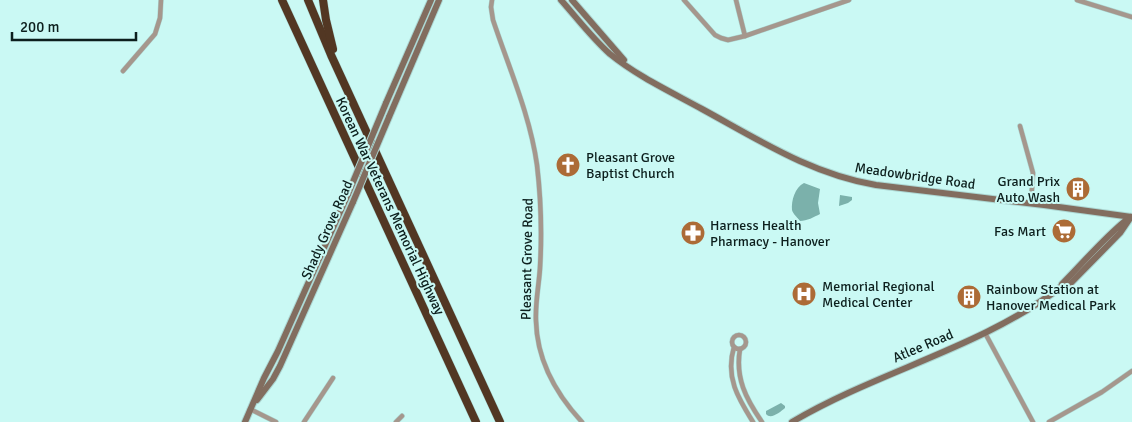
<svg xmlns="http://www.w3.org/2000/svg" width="1132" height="422" viewBox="0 0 1132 422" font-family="Signika,sans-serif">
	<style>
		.water { fill: #7bb1ab }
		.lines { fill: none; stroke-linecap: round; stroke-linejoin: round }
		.minor-casing { stroke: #acd6d2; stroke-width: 5.5 }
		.secondary-casing { stroke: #acd6d2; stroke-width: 8 }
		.motorway-casing { stroke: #acd6d2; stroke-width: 9 }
		.minor { stroke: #a5978d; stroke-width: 4.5 }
		.secondary { stroke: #826d5f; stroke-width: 6 }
		.motorway { stroke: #523723; stroke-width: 8 }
		.secondary-bridge-casing { stroke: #acd6d2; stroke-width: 8; stroke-linecap: butt }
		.secondary-bridge { stroke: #826d5f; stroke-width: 6 }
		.labels { text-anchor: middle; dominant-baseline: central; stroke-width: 4; stroke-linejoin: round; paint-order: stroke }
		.poi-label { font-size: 14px; fill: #0c1f1d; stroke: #caf9f4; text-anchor: start }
		.street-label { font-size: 14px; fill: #0c1f1d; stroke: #caf9f4 }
	</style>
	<rect width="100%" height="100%" fill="#caf9f4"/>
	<g class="water">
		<path d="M804 183 820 189 818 203 820 214C814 217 807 221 800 221 797 217 793 214 792 210 791 201 795 187 804 183Z"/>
		<polygon points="840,195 852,197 852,200 848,203 839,206"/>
		<path d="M781 403 785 406V408C780 412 771 420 766 414V411Z"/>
	</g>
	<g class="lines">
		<defs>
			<g id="minor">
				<path d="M492 0 491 7 493 20C509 68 530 115 537 165 541 199 542 234 540 268 539 285 535 303 536 321 537 360 556 394 582 422"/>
				<polyline points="684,0 715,35 721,38 728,40 745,36 849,0"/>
				<polyline points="736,0 745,36"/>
				<polyline points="1077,0 1132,17"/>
				<polyline points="123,71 155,34 160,18 161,0"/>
				<polyline points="1020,126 1033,173 1031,203"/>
				<polyline points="985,333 1033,422"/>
				<circle cx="739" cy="342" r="7"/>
				<path d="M734 347C725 377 738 398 753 422"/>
				<path d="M740 349C735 378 746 399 762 422"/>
				<polyline points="250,409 276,422"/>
				<polyline points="304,422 333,378"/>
				<polyline points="396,422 402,416"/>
				<polyline points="1049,422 1102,392 1132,371"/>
			</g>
			<g id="secondary">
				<path d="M561 0C577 18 592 38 610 54 637 76 671 92 702 109 759 140 811 174 876 185L1044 205 1132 217"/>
				<polyline points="572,0 624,60"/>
				<polyline points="386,103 431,0"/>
				<polyline points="389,117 439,0"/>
				<path d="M1061 287 1062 284C1083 263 1102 240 1125 221"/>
				<polyline points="257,400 273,379 280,366 353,202"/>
				<polyline points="245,422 264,378 278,351 348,194"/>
				<path d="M792 422C878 371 981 348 1061 287L1066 288 1120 233 1131 217"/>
			</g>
			<g id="motorway">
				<polyline points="282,0 476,422"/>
				<polyline points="308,0 331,55 500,422"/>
				<polyline points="323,0 326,20 333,49"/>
			</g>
		</defs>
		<use href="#minor" class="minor-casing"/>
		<use href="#secondary" class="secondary-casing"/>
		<use href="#motorway" class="motorway-casing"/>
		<use href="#minor" class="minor"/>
		<use href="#secondary" class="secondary"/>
		<use href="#motorway" class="motorway"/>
		<defs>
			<g id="secondary-bridge">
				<polyline points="348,194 386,103"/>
				<polyline points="353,202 389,117"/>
			</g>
		</defs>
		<use href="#secondary-bridge" class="secondary-bridge-casing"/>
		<use href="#secondary-bridge" class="secondary-bridge"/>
	</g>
	<defs>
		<symbol id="church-disc" viewBox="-11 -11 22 22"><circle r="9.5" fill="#ac6b36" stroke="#caf9f4"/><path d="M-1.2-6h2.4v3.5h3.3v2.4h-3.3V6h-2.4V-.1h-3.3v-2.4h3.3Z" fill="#fff"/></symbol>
		<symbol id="building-disc" viewBox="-11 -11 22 22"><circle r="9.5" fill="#ac6b36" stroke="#caf9f4"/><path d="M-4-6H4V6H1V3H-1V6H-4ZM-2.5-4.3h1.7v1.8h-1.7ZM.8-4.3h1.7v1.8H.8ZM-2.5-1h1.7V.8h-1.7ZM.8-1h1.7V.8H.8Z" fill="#fff"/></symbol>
		<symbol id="supermarket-disc" viewBox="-11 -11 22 22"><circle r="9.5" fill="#ac6b36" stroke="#caf9f4"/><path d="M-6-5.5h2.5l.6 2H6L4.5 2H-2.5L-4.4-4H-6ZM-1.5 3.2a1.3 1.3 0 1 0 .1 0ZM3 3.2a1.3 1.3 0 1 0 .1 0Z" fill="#fff"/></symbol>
		<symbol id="pharmacy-disc" viewBox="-11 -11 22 22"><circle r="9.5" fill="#ac6b36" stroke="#caf9f4"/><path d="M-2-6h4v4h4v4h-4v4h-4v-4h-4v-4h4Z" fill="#fff"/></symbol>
		<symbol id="hospital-disc" viewBox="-11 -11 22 22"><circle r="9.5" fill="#ac6b36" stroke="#caf9f4"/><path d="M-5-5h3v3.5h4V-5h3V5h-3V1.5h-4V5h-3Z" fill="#fff"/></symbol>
	</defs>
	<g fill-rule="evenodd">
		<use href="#church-disc" x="554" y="151" width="28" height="28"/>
		<use href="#building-disc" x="1064" y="175" width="28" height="28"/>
		<use href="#supermarket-disc" x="1050" y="217" width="28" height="28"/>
		<use href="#pharmacy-disc" x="679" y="219" width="28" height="28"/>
		<use href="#hospital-disc" x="790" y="280" width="28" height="28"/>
		<use href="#building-disc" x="955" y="283" width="28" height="28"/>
	</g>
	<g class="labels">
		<g class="poi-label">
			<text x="586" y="157">Pleasant Grove<tspan x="586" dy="16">Baptist Church</tspan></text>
			<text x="1060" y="181" text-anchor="end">Grand Prix<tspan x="1060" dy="16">Auto Wash</tspan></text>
			<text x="710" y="225">Harness Health<tspan x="710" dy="16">Pharmacy - Hanover</tspan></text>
			<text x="1046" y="231" text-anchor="end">Fas Mart</text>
			<text x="822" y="286">Memorial Regional<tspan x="822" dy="16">Medical Center</tspan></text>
			<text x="986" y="289">Rainbow Station at<tspan x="986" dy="16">Hanover Medical Park</tspan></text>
		</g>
		<g class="street-label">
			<text transform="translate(915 176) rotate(8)">Meadowbridge Road</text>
			<text transform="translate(390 206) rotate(65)">Korean War Veterans Memorial Highway</text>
			<text transform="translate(327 230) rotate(-66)">Shady Grove Road</text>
			<text transform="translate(527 259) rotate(-89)">Pleasant Grove Road</text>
			<text transform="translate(923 346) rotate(-23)">Atlee Road</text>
		</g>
	</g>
	<path d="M12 32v8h124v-8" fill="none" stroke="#0c1f1d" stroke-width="2.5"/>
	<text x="20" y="32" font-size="15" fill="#0c1f1d" stroke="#caf9f4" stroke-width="4" paint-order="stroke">200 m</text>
</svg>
